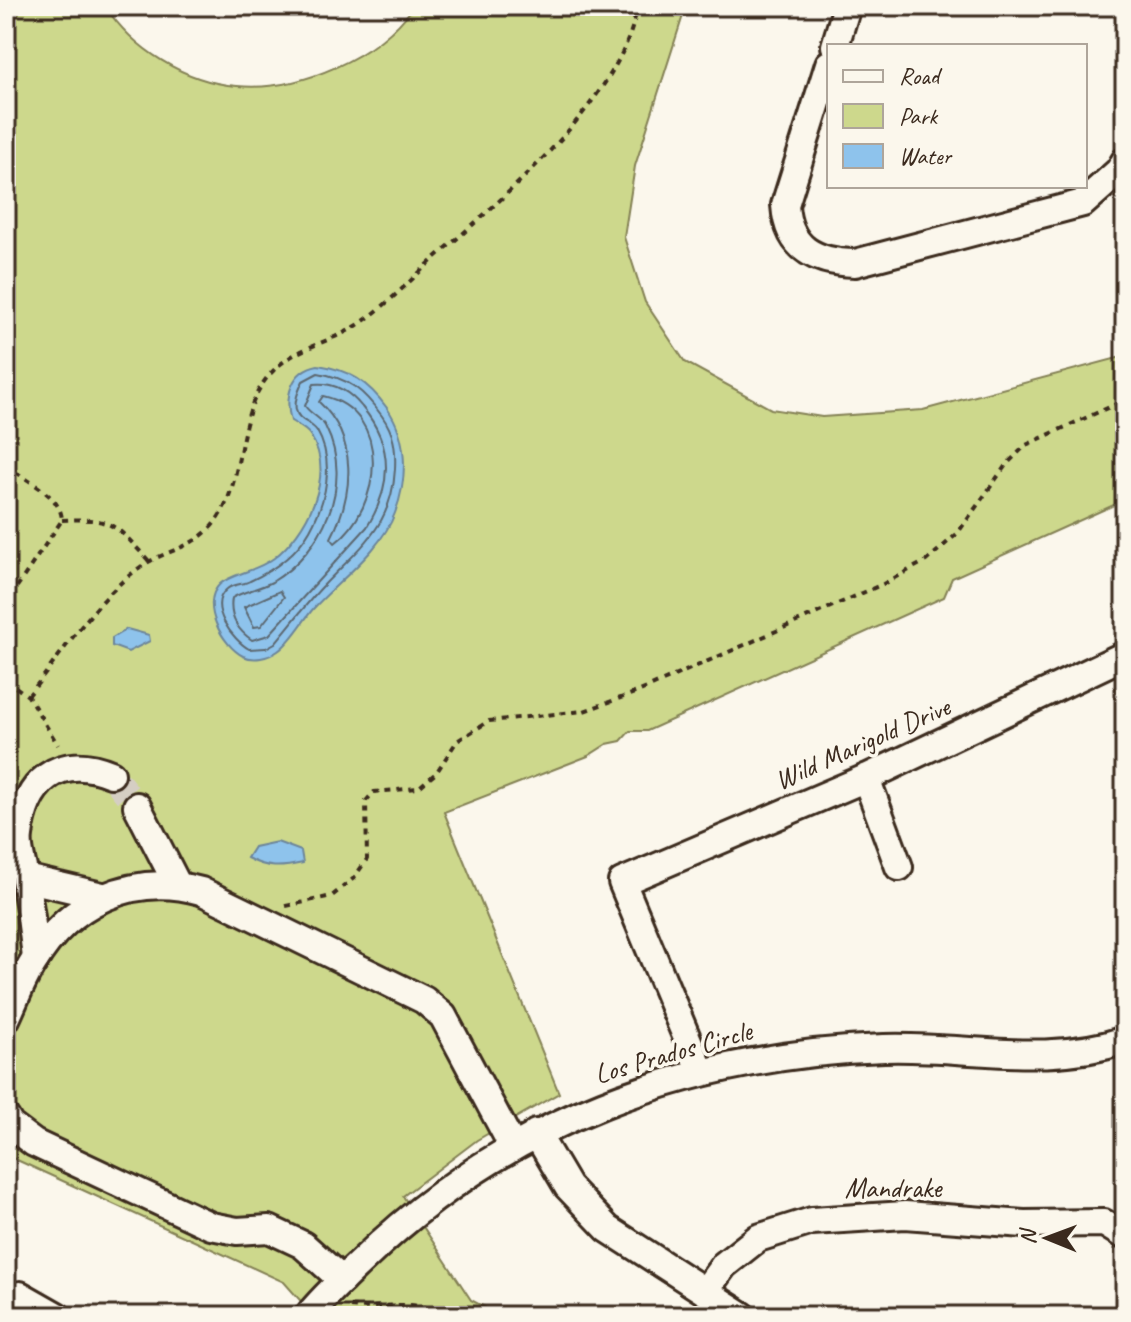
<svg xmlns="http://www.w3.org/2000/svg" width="1131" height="1322" viewBox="0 0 1131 1322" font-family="Caveat,sans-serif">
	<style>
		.green { fill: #cdd88c; stroke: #848155; stroke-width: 2 }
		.water { fill: #8ec3ec; stroke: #6d869a; stroke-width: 2 }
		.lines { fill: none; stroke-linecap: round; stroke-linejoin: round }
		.shore { stroke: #5c6770; stroke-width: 2 }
		.minor-tunnel { stroke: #d5cec3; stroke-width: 26; stroke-dasharray: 26 13; stroke-linecap: butt }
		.minor-casing { stroke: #3b2a1e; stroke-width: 32 }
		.path { stroke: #3b2a1e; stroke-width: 4; stroke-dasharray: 6 6; stroke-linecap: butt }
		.minor { stroke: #fbf7ec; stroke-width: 26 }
		.labels { text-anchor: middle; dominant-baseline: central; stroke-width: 7; stroke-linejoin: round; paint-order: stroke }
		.street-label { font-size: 28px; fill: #3b2a1e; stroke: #fbf7ec }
	</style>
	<rect width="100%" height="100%" fill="#fbf7ec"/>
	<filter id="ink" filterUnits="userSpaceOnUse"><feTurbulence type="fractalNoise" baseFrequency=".0125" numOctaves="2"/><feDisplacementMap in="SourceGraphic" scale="16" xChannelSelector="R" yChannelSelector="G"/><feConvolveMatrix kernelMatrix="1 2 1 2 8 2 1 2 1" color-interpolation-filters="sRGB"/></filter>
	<g filter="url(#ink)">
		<path class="green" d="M6 6H105C133 49 185 82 237 86 299 92 378 57 414 6H686L635 166 624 237 645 302 685 362 771 409 822 417 923 410 1125 356V500L952 578 944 597 647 731H630L621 741 607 744 588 756 444 812 559 1093 477 1140 403 1196 471 1300 501 1316H314L284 1282 6 1155Z"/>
		<g class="water">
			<path d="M318 365C350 370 368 382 387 408 408 438 408 478 395 513 381 551 340 579 313 609 302 622 292 641 278 651 268 658 254 661 243 656 223 646 199 604 220 584 231 574 257 571 274 558 306 533 337 475 310 435 306 429 297 425 291 421 284 397 291 370 318 365Z"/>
			<polygon points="127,629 149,635 150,641 128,652 112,646 112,638"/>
			<path d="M277 842 301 851 303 863C281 868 267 869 247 858L254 847Z"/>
		</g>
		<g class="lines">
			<g class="shore">
				<path d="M318 373C349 378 364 391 382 416 394 433 396 448 395 469 392 527 360 547 323 586 306 604 291 624 275 643L266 648 249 649C233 640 206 606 227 589 234 583 243 585 250 581 274 570 297 553 310 530 326 501 335 462 317 431 311 422 298 421 296 410 294 400 299 390 303 381Z"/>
				<path d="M314 384C334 382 350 392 362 407 394 445 392 486 367 527L269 635 252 640C237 630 229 616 232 598 244 591 259 589 272 582 323 551 354 484 326 428 322 418 311 415 305 406Z"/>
				<path d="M323 396C393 412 382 508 335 543L331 538C354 494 358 438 319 402Z"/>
				<polygon points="280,591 284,597 261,626 254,627 244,607"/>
			</g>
			<polyline class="minor-tunnel" points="111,774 137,806"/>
			<defs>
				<g id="minor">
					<polyline points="835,46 847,6"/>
					<path d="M829 64 785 205C788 249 815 262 855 263L1083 203 1119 171 1125 161"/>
					<polyline points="866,778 899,867"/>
					<polyline points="137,806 177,884"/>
					<polyline points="25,878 102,896"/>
					<path d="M36 958C33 930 29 901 24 873 22 861 17 848 19 836 25 782 58 752 111 774"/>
					<path d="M6 1019C15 1000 22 980 33 963 69 902 133 872 201 891L424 1000 443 1016 513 1147"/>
					<polyline points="701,1072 622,882 866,778 1125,655"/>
					<polyline points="6,1118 10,1125 34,1143 211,1226 237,1231 269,1229 303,1245 342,1280"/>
					<polyline points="536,1133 568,1187 608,1229 743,1316"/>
					<polyline points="706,1290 724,1265 758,1238 812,1221 905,1215 1024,1224 1104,1223 1125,1236"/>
					<polyline points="6,1315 20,1295 57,1316"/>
					<path d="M308 1316C325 1295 344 1278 363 1260 506 1121 687 1055 884 1048 965 1045 1046 1067 1125 1040"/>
				</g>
			</defs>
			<use href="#minor" class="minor-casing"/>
			<g class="path">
				<path d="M6 465C25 481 61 494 62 520L6 603"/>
				<path d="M62 520C114 517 116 526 150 562"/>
				<polyline points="6,680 28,696 58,745"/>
				<path d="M28 696C62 654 95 600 139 568 162 551 192 549 212 526 249 482 232 412 273 371 295 348 327 343 353 328 383 310 410 280 436 257 502 199 625 96 637 6"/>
				<polyline points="286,906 332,896 354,878 367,859 366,801 374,792 418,788 436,773 457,741 489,721 584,711 640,691 883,584 926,561 957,534 1006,465 1026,445 1125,400"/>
				<path d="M350 1307C378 1311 415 1295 440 1316"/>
			</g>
			<use href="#minor" class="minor"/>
		</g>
	</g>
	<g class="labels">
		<g class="street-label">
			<text transform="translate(862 743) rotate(-24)">Wild Marigold Drive</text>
			<text transform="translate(673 1052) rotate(-16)">Los Prados Circle</text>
			<text x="893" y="1187">Mandrake</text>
		</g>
	</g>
	<rect width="1131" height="1322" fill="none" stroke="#fbf7ec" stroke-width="32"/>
	<rect x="16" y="16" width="1099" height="1290" fill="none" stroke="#3b2a1e" stroke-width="3" filter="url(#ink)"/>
	<rect x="827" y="44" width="260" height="144" fill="#fbf7ec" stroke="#aea59a" stroke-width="2"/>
	<rect x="843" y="70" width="40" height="12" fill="#fbf7ec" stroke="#aea59a" stroke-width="2"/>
	<text x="899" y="84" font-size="24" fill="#3b2a1e">Road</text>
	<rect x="843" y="104" width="40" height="24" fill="#cdd88c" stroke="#aea59a" stroke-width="2"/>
	<text x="899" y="124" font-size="24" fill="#3b2a1e">Park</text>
	<rect x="843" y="144" width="40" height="24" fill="#8ec3ec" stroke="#aea59a" stroke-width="2"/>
	<text x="899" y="164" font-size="24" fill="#3b2a1e">Water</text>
	<g transform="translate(1047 1238) rotate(271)" stroke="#fbf7ec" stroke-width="6" paint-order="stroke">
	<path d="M0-6L14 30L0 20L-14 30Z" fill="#3b2a1e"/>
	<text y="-12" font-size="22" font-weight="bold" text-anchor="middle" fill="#3b2a1e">N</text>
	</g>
</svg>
